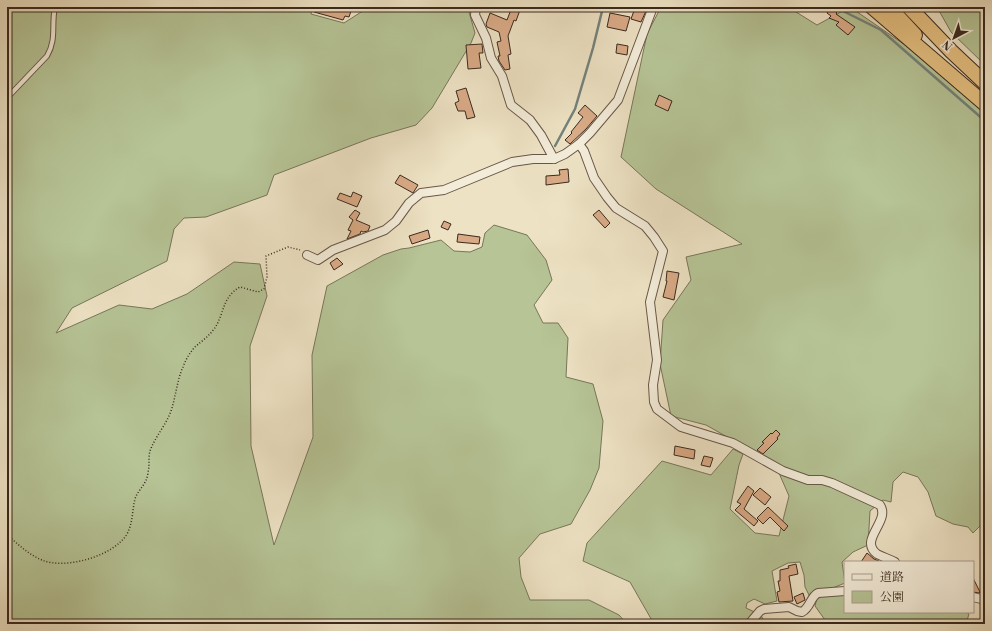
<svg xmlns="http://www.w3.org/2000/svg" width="992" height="631" viewBox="0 0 992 631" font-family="'Libre Bodoni','Noto Serif JP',serif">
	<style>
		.green { fill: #b6c496; stroke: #78765a }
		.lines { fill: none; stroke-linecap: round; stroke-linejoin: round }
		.stream { stroke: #74827b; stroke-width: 2.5 }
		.building { fill: #d9aa86; stroke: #3b291f }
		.service-casing { stroke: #685748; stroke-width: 6 }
		.minor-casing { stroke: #685748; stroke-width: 10 }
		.motorway-casing { stroke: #3b291f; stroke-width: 16 }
		.path { stroke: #3b291f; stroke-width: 1.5; stroke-dasharray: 1 2; stroke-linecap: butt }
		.service { stroke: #f3ecd9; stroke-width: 4 }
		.minor { stroke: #f3ecd9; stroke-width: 8 }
		.motorway { stroke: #e6c182; stroke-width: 14 }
	</style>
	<rect width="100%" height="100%" fill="#ede2c4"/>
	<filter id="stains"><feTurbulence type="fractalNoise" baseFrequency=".005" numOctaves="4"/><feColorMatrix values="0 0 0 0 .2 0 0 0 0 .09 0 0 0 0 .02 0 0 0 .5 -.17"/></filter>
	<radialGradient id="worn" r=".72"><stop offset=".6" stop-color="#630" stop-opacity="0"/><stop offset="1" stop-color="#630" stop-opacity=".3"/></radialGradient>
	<g class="green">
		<polygon points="7,7 312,7 311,14 344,23 369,7 471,7 469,12 475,33 471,43 432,108 416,125 371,138 274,175 267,195 206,217 184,218 174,229 167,261 72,308 56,333 119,305 152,309 187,294 234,262 260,264 267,296 250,346 251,446 274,545 313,437 312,355 327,286 383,255 401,249 409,248 441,240 454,251 470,252 482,247 485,233 494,225 527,235 546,260 552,280 534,305 543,323 558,323 568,338 566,377 593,384 603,421 599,468 590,490 571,524 540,534 519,558 521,577 530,600 589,600 619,615 627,624 7,624"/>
		<polygon points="661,7 788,7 817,25 850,7 921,56 985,112 985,521 973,533 968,527 953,524 936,516 928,492 918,477 903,472 893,482 891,502 883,500 870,511 868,545 853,552 842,562 845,583 810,597 805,587 804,575 800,562 788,563 772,571 777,601 765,604 754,599 747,603 746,608 761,615 765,624 654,624 630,582 583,561 587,543 662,461 711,475 733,449 743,454 739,465 730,509 755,533 779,536 789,496 775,464 706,425 671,416 660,364 663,320 691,280 686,257 742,244 656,189 621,157 647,34"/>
		<polygon points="937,7 985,7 985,65 951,32"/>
		<polygon points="837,590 845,590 845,612 966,612 969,614 966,624 823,624 825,620 815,606 817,598"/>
	</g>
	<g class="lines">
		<g class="stream">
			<polyline points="835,7 881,30 985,121"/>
			<polyline points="555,146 575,109 593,48 603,7"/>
		</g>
	</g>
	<g class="building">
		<polygon points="316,7 347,7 352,8 349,17 345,16 343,20 314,12"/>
		<polygon points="512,7 521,7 516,21 514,20 508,36 511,54 508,55 510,69 505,70 499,61 498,56 500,56 497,42 501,41 499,32 487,27 486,24 490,13 507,20"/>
		<polygon points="830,7 837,13 836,14 855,27 848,35 836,25 839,22 829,18 831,16 827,13"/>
		<polygon points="635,8 646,11 641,22 631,19"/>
		<polygon points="610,13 630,17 626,31 607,27"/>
		<polygon points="482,44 483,53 479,53 481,68 468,69 466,45"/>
		<polygon points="617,44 628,46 627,55 616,53"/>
		<polygon points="466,88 475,117 467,119 465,111 458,111 455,103 459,101 456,91"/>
		<polygon points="659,95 672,101 668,111 655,105"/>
		<polygon points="585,105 597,116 586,129 570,144 565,140 572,133 571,132 583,117 578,113"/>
		<polygon points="568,169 569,182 546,185 546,176 560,175 559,170"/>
		<polygon points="400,175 418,185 413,193 395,183"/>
		<polygon points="353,192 362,196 357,207 337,199 340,193 351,197"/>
		<polygon points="355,210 360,213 356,220 370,226 368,231 363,232 361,231 360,234 347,239 351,231 348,230 353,220 349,217"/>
		<polygon points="599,210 610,223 605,228 593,215"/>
		<polygon points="444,221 451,224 448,230 441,227"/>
		<polygon points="428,230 430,238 412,244 409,236"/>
		<polygon points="458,234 480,237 479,244 457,242"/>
		<polygon points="337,258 343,264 334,270 330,263"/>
		<polygon points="667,271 679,273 674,300 663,297 667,281 666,281"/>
		<polygon points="776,430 780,434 777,438 778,439 763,454 757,450 764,443 762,442 771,433 772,434"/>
		<polygon points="675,446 695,450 694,459 674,455"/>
		<polygon points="704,456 713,458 710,467 701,465"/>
		<polygon points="748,486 754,491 744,509 758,521 754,526 735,510 741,504 737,502"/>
		<polygon points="760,488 771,497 765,505 753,495"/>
		<polygon points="768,507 788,526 784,531 770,517 763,524 757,518"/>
		<polygon points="867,553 874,559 881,562 861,562"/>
		<polygon points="796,564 798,574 789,576 793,601 779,602 777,592 780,591 778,581 780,581 780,570 789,568 788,566"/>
		<polygon points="973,578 980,592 979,593 973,592"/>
		<polygon points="803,593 805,600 797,604 794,597"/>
	</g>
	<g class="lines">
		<defs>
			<path id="service" d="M7 98 47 56C57 39 51 25 55 7"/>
			<g id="minor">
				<polyline points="476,7 475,15 486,38 491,58 502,76 511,105 530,120 541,135 554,159"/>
				<path d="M579 144 584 151 594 178 607 197 616 208 645 226 654 237 663 251 650 302 657 360 653 385 654 402 657 409 681 427 733 443 783 471 808 480H822L832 483 880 505C891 521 858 540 877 554 883 557 889 559 895 562"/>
				<polyline points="307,255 318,260 333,250 385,230 396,221 409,203 421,193 444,190 512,162 533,159 554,159 565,154 579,144 590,133 618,100 653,7"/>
				<polyline points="973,597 985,600"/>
				<path d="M749 624 760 611 764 609 789 607 797 611 802 612C811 607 810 597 818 593L845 591"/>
			</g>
			<g id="motorway">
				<polyline points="872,7 985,104"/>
				<polyline points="889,7 915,35"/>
				<polyline points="909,7 951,51 985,83"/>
			</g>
		</defs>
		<use href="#service" class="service-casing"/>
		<use href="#minor" class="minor-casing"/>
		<use href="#motorway" class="motorway-casing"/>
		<path class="path" d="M7 535C18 544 29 555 42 560 65 570 114 556 127 534 133 523 132 511 135 499 138 489 147 485 148 472 150 465 148 458 150 451 155 437 166 425 171 411 176 396 177 380 183 367 186 359 190 352 196 346 202 341 209 336 214 329 225 314 221 298 240 287L258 292 264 289 267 277 266 256 288 247 300 250"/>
		<use href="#service" class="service"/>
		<use href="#minor" class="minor"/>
		<use href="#motorway" class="motorway"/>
	</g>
	<rect width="992" height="631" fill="none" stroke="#ede2c4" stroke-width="24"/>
	<rect x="8" y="8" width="976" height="615" fill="none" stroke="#3b291f" stroke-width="2"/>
	<rect x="12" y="12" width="968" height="607" fill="none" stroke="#3b291f"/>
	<rect x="844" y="561" width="130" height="52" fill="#f3ecd9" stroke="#a99e8f"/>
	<rect x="852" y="574" width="20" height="6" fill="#f3ecd9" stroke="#a99e8f"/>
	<text x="880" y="581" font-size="12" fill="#3b291f">道路</text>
	<rect x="852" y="591" width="20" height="12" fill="#b6c496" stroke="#a99e8f"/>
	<text x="880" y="601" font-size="12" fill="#3b291f">公園</text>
	<g transform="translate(954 38) rotate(221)" stroke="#f3ecd9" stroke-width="3" paint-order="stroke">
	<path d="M0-3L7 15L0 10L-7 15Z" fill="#3b291f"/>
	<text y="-6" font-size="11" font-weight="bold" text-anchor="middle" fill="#3b291f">N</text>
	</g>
	<rect width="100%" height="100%" filter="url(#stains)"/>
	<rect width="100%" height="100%" fill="url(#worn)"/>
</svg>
